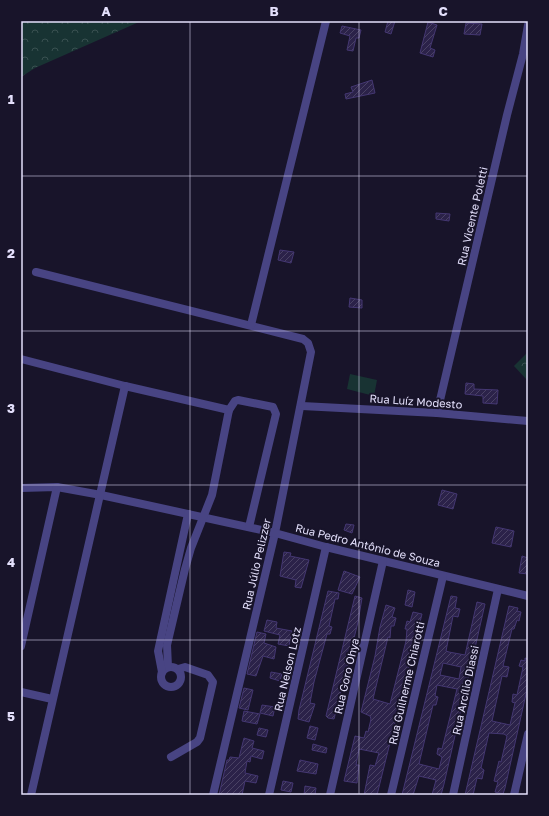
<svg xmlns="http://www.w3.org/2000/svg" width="549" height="816" viewBox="0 0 549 816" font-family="'Golos Text',sans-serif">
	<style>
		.forest { fill: url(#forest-crowns) }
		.garden { fill: #183333 }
		.building { fill: url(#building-hatch); stroke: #443772; fill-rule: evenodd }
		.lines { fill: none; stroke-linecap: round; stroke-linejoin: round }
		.minor { stroke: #484483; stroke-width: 8 }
		.grid { fill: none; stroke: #e4e0fc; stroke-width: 1; stroke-opacity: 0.55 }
		.labels { text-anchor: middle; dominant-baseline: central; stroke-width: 4; stroke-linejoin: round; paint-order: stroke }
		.street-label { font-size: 11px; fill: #e4e0fc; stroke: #18142a }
		.neatline { fill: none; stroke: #e4e0fc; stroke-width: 1.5 }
		.grid-label { font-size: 13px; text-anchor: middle; font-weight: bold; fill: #e4e0fc }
	</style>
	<defs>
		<pattern id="forest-crowns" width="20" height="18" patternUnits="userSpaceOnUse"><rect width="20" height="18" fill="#183333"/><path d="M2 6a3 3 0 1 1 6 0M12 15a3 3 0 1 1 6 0" fill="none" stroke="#395051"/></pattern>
		<pattern id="building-hatch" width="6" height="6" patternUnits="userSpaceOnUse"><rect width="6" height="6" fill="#2b2249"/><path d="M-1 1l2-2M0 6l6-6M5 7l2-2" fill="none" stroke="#4a4264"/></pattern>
	</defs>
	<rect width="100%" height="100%" fill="#18142a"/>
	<g class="forest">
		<polygon points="21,21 148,21 139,22 35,68 21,77"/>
		<polygon points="528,352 528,381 514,366"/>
	</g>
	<polygon class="garden" points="350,374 377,380 374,396 347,389"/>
	<g class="building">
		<polygon points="388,21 395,21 391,34 385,32"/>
		<polygon points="428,22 437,25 430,48 435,50 433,57 420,53"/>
		<polygon points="466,23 482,24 480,35 464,34"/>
		<polygon points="342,26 361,30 359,38 356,38 353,51 347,50 350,36 340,33"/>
		<polygon points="372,80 375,93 346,99 345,94 353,92 351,87"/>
		<polygon points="436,213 450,214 449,221 436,219"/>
		<polygon points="280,250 294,252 291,263 278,260"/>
		<polygon points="350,298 362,300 362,308 349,307"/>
		<polygon points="466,383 474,384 474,389 498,390 497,404 483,403 483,396 465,394"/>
		<polygon points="442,490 457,494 453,509 438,505"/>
		<polygon points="346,524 354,525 352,533 344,530"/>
		<polygon points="496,527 514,531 511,547 492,543"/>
		<polygon points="284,552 291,553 290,556 309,560 301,588 295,587 296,580 280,576"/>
		<polygon points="522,556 528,558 528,574 519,573"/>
		<polygon points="344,571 360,577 352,594 338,590"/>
		<polygon points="408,590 415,592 412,607 405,605"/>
		<polygon points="328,591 339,593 338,599 335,599 329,626 332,627 330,634 327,634 314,682 310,703 315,704 309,722 298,719 299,710"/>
		<polygon points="355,596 362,598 358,622 334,719 328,718 326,716"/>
		<path d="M451 596 457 597 455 608 460 609 458 617 453 616 446 651 449 652 465 655 477 602 485 604 444 784 441 795H432L436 780 419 776 413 795H402ZM443 663 461 667 459 679 440 675ZM437 685 457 689 442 749 438 748 437 754 442 757 439 769 419 764 433 705H436L438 697 435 696Z"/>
		<polygon points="386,605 395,608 392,617 396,618 394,626 391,626 390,638 388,637 373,699 390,704 406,641 407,629 405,629 407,621 410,622 413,612 422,614 377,795 364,795 370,765 375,766 379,753 359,749 356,765 359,765 357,783 344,781 355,736 364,738 366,731 368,732 371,719 370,716 361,712 375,656 380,627"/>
		<polygon points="509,606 518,608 517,611 521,612 519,621 517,620 514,629 512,629 503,666 509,667 507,677 502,676 492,721 510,725 515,703 512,702 513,694 517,695 523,667 519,666 521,660 525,661 525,658 528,659 528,685 505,788 503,794 495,792 498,782 494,781 499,761 501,762 507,736 504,734 489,733 481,768 484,770 482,779 477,778 473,795 465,795"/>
		<polygon points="267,620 277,622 276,628 292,631 289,646 278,644 280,635 264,631"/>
		<polygon points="257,632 266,634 264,643 276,647 274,659 263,656 256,676 247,674"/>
		<polygon points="271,672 282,674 280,681 270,678"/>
		<polygon points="244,688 253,690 248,710 239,708"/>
		<polygon points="262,705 275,707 273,716 260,713"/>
		<polygon points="244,711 260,714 257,724 242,721"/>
		<polygon points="310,726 318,728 315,740 307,738"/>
		<polygon points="259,728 268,730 266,737 257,735"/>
		<polygon points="244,738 254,741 252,748 264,751 262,759 251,756 250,762 247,761 245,773 258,776 256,783 245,781 242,795 219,795 227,760 229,760 230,757 239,758"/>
		<polygon points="313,744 327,748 326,753 312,750"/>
		<polygon points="300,760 318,764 316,774 297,771"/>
		<polygon points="283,781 293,783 291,792 281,790"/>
		<polygon points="305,786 316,788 315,795 304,795"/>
	</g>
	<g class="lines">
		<g class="minor">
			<polyline points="36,272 303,339 308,343 311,352 275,533 213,795"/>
			<polyline points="251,325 326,21"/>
			<polyline points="21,359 125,386 229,410"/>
			<polyline points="302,406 437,413 528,421"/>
			<polyline points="437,413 507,115 523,54 528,25"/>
			<polyline points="21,488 57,487 101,495 275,533 326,547 528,596"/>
			<polyline points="21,646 57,487"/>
			<circle cx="171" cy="677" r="10"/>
			<polyline points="168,667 167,645 185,569 191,548 212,495 229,410 235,401 238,400 273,407 276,414 249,527"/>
			<polyline points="162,672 158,651 188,514"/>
			<polyline points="21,692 52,699"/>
			<polyline points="171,757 197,742 200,738 213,682 208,675 185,667 178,669"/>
			<polyline points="31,795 125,386"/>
			<polyline points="269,795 326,547"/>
			<polyline points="330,795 383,561"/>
			<polyline points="391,795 443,576"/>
			<polyline points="453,795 498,589"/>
			<polyline points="514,795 528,734"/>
		</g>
	</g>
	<path class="grid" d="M190 21V795M359 21V795M21 176H528M21 331H528M21 485H528M21 640H528"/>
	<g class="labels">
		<g class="street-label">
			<text transform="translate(472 216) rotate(-77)">Rua Vicente Poletti</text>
			<text transform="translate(416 401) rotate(4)">Rua Luíz Modesto</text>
			<text transform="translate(368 545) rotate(14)">Rua Pedro Antônio de Souza</text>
			<text transform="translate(256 564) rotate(-77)">Rua Júlio Pelizzer</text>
			<text transform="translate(287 669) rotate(-77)">Rua Nelson Lotz</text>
			<text transform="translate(346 676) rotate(-77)">Rua Goro Ohya</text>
			<text transform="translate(406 683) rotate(-77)">Rua Guilherme Chiarotti</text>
			<text transform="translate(465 690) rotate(-78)">Rua Arcílio Diassi</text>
		</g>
	</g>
	<rect width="549" height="816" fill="none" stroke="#18142a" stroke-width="44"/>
	<rect x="22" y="22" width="505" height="772" class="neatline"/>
	<g class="grid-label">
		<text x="106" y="16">A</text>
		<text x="274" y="16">B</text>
		<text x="443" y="16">C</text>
		<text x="11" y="104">1</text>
		<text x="11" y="258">2</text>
		<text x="11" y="413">3</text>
		<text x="11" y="567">4</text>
		<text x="11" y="721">5</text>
	</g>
</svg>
